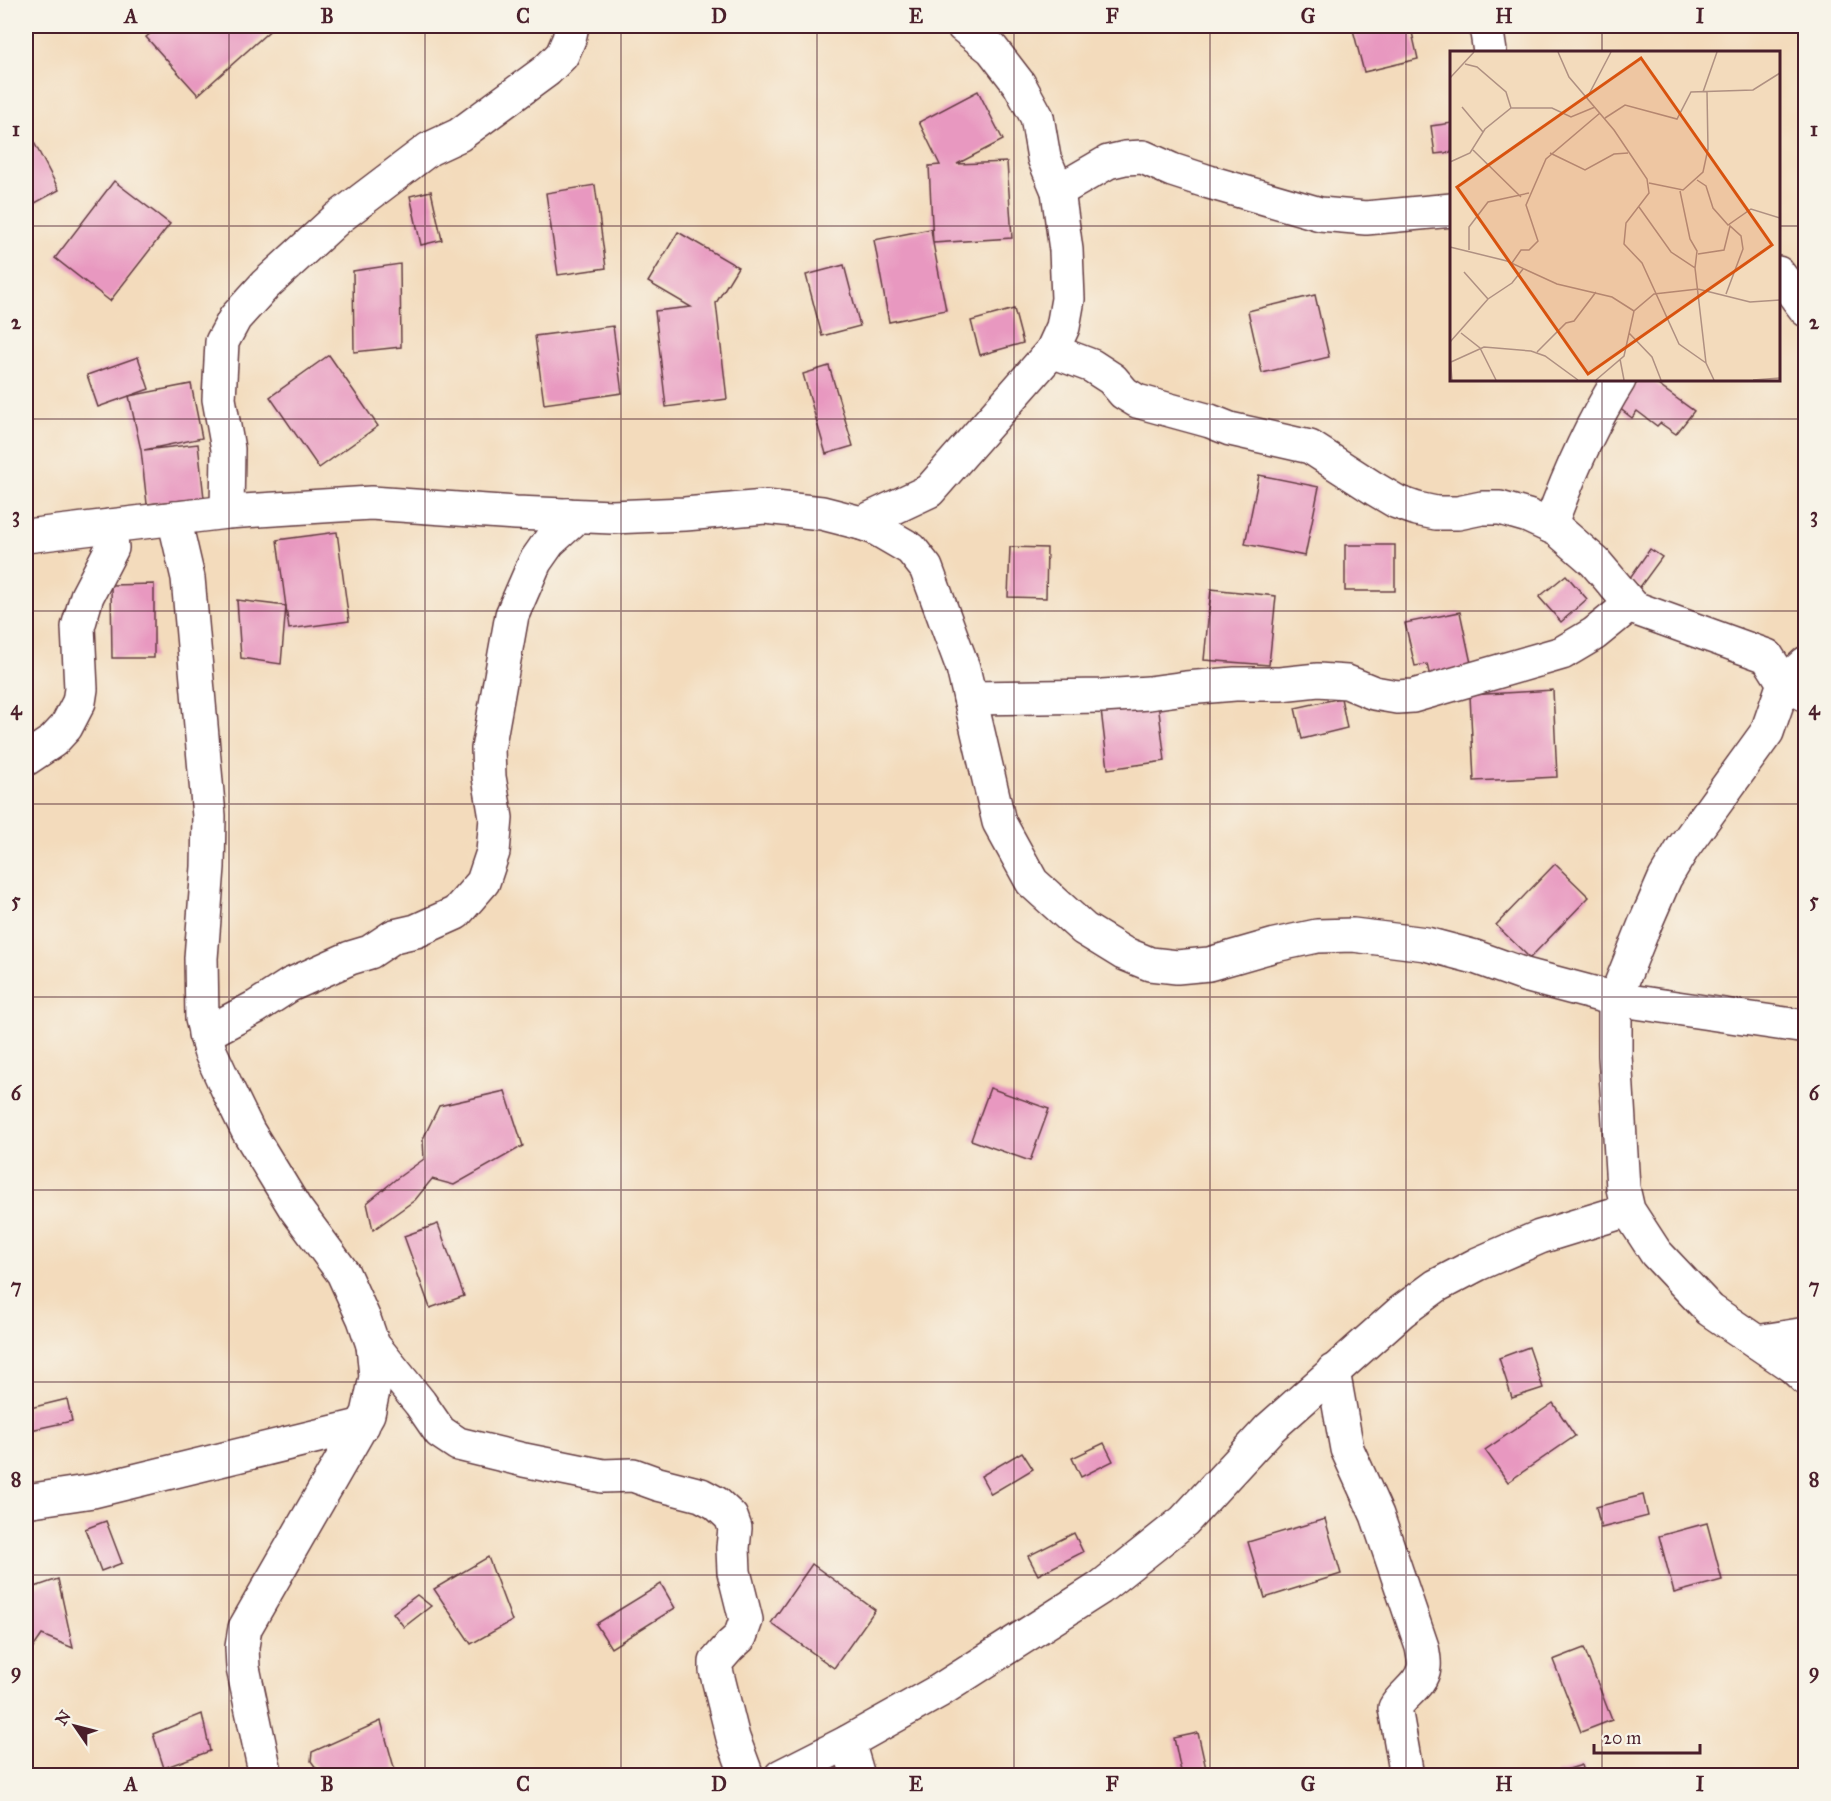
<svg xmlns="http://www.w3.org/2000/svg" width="1831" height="1801" viewBox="0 0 1831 1801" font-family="'IM FELL Great Primer',serif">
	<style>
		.building { fill: #e898c0 }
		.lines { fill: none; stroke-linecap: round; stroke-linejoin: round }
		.minor-casing { stroke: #633b41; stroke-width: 36 }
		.minor { stroke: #fff; stroke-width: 33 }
		.grid { fill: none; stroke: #4a1f2b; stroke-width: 1.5; stroke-opacity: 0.55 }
		.inset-road { fill: none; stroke: #af9082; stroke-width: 1.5 }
		.view { fill: #d8530f; fill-opacity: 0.15; stroke: #d8530f; stroke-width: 3 }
		.inset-edge { fill: none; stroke: #4a1f2b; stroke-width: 3 }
		.neatline { fill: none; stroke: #4a1f2b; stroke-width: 2 }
		.grid-label { font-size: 20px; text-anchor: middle; font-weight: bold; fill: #4a1f2b }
	</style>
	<rect width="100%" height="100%" fill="#f7f3e8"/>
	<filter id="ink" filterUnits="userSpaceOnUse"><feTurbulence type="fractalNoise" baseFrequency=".0167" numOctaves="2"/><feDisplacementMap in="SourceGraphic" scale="12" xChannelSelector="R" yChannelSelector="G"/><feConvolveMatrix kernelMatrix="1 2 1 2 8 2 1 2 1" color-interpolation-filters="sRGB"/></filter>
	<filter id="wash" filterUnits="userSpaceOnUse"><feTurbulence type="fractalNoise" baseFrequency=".008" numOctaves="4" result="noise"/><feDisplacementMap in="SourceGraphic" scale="24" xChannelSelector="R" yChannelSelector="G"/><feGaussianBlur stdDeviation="1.35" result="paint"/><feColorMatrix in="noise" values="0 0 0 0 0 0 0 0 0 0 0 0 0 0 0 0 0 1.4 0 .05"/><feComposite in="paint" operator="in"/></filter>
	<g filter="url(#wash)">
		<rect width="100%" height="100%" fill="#f3dbbc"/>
		<g id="blocks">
			<g class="building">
				<polygon points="160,26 275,26 198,95 146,37"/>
				<polygon points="1352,26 1389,26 1391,33 1411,28 1418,59 1364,72"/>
				<polygon points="978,91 1003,140 957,164 1007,162 1012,238 933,243 946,310 889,322 874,240 931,229 933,243 929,166 940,165 919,122"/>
				<polygon points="1452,123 1452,152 1435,154 1431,126"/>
				<polygon points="28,131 59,190 26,208 26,132"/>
				<polygon points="114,181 170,224 110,301 55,258"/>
				<polygon points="595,185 606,268 558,275 546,193"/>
				<polygon points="431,191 442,240 421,245 410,196"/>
				<polygon points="678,232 738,267 716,303 727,399 666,407 655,311 691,307 648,282"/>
				<polygon points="400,264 401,347 354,352 353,271"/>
				<polygon points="844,265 860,326 822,336 806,275"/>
				<polygon points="1315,295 1329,357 1262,373 1248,311"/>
				<polygon points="1014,309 1023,343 980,355 971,321"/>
				<polygon points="613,326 622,393 544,404 535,336"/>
				<rect x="26" y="327" width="3" height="67"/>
				<polygon points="329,355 378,426 319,468 270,397"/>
				<polygon points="138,357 149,389 98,407 87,375"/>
				<polygon points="829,366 853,446 826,454 803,374"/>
				<polygon points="1639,380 1651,380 1694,411 1676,434 1660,423 1657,426 1637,411 1632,418 1618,407"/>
				<polygon points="191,384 202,438 144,450 198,444 204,498 147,504 141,450 129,396"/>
				<polygon points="1259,475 1319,487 1305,556 1245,544"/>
				<polygon points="337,532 349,621 289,629 277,540"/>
				<rect x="1345" y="545" width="50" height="46"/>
				<polygon points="1010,547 1047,548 1046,598 1008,597"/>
				<polygon points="1650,549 1662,557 1640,587 1629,579"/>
				<polygon points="1566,575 1587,599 1561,622 1539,597"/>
				<polygon points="154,584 154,658 112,658 111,585"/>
				<polygon points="1211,589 1276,596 1269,665 1204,660"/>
				<polygon points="237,600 286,606 281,664 241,658"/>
				<polygon points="1460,612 1472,668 1430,677 1427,664 1415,666 1405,623"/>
				<polygon points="1553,690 1557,777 1474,781 1470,695"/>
				<polygon points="1341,698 1347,728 1302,739 1295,708"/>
				<polygon points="1158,703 1165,761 1108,769 1101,710"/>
				<polygon points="1555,864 1589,897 1530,958 1496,925"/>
				<polygon points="990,1088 1049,1109 1030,1161 971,1140"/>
				<polygon points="505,1091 523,1146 454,1185 432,1179 415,1200 373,1230 367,1203 396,1179 424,1159 423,1139 439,1106"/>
				<polygon points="438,1224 464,1296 430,1308 404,1236"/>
				<polygon points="1529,1347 1543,1388 1512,1398 1499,1358"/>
				<polygon points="67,1399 72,1421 26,1431 26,1409"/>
				<polygon points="1553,1403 1575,1436 1508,1482 1485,1450"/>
				<polygon points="1104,1443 1113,1461 1081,1477 1072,1458"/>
				<polygon points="1022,1452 1033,1469 991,1494 981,1476"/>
				<polygon points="1643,1495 1648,1516 1601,1528 1596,1507"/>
				<polygon points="1325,1519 1341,1574 1265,1598 1248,1542"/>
				<polygon points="106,1521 122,1563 101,1571 85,1529"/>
				<polygon points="1707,1523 1722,1580 1674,1593 1659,1536"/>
				<polygon points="1074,1533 1083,1552 1038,1575 1028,1556"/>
				<polygon points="488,1557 512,1621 471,1644 434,1589"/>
				<polygon points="812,1564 875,1610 834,1668 771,1623"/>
				<polygon points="58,1579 73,1648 42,1635 33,1648 26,1632 26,1590"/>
				<polygon points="661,1584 675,1608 611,1648 596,1624"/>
				<polygon points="417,1595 431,1606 404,1627 393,1613"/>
				<polygon points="1584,1648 1612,1720 1581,1732 1553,1660"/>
				<polygon points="202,1714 210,1751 164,1768 153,1734"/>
				<polygon points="381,1721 395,1771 388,1776 322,1776 311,1761 312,1752"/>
				<polygon points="1198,1733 1207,1773 1182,1776 1174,1738"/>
				<polygon points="1582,1765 1585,1776 1556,1776 1556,1773"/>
			</g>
		</g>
	</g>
	<g filter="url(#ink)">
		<use href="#blocks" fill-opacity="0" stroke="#633b41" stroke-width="1.5"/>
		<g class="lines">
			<defs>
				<g id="minor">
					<polyline points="1486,26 1490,52"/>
					<polyline points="1058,191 1108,162 1125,158 1143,157 1172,170 1209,182 1320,214 1366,218 1452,210"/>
					<polyline points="1778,273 1806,310"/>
					<polyline points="1052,351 1092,366 1112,379 1124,393 1137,401 1210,421 1230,429 1310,447 1375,489 1397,502 1417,509 1436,513 1458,513 1482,508 1500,508 1528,516 1558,530 1595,562 1634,608"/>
					<polyline points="227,512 228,449 219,399 222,342 235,318 265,285 338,218 429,149 459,135 546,71 562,55 569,39 572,26"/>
					<polyline points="174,518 188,578 209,816 208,867 201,958 202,1019 210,1051 227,1088 248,1131 295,1208 343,1273 364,1319 373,1345 420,1403 440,1432 458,1444 524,1460 603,1476 633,1475 658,1484 701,1495 716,1503 731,1517 735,1528 733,1548 734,1572 746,1620 740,1637 730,1646 716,1662 716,1670 733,1738 747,1776"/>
					<polyline points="861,523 929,491 1052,351 1063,327 1068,299 1066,250 1058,191 1044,158 1037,117 1019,84 992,49 963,26"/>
					<path d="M1550 526C1569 474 1590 426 1619 380"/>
					<polyline points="26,536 227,512 371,503 516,513 612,517 685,514 765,507 822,513 861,523 875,528 911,549 926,568 963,668 999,822 1032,882 1084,929 1123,953 1150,964 1177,967 1209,964 1275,945 1317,936 1353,935 1426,944 1475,957 1525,975 1615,999 1806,1027"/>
					<polyline points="1806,663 1784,683 1767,732 1683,848 1665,878 1645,924 1615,999 1615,1055 1623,1188 1628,1210 1656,1253 1710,1310 1792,1366 1806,1379"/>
					<polyline points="970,698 1102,696 1149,693 1186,688 1235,684 1280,684 1318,680 1347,682 1374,693 1397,697 1413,696 1562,653 1594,634 1626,608 1634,608 1767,656 1784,683 1806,695"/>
					<polyline points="26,759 53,741 66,727 79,702 81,689 78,627 87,596 112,548 110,526"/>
					<polyline points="205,1034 256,1007 290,985 350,958 370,952 394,936 416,931 456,913 483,882 493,852 496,818 489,777 488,749 512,615 535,562 549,542 571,522 568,515"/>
					<polyline points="1757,1342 1806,1334"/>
					<path d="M1333 1371 1347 1449 1377 1515 1422 1647C1423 1653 1425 1661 1424 1667 1422 1685 1402 1694 1395 1708L1407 1776"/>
					<polyline points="26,1501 93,1491 363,1425"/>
					<polyline points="848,1742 858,1776"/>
					<polyline points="266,1776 243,1668 242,1647 245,1628 368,1414 376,1377 373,1345"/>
					<polyline points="781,1776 848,1742 939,1691 1100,1588 1184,1521 1270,1428 1402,1311 1436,1286 1478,1264 1540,1237 1628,1210"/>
				</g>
			</defs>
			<use href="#minor" class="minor-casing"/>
			<use href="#minor" class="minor"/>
		</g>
	</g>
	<path class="grid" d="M229 26V1776M425 26V1776M621 26V1776M817 26V1776M1014 26V1776M1210 26V1776M1406 26V1776M1602 26V52M26 226H1452M1778 226H1806M1602 380V1776M26 419H1806M26 611H1806M26 804H1806M26 997H1806M26 1190H1806M26 1382H1806M26 1575H1806"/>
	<g transform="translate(1450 51)">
		<rect width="330" height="330" fill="#f3dbbc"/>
		<path class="inset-road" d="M108 1 119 26 164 79 197 128 199 142 176 172 174 193 192 212 229 293 256 312M15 13 27 16 56 41 61 57M0 27 24 1M253 41 267 1M137 47 161 1M12 56 33 81M155 67 175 54 227 68 241 41 303 39 330 22M23 99 71 146M100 102 135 119 164 103 178 102M0 111 20 102 35 78 61 57H102L121 66 145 56M247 129 256 135 263 157 278 174 301 158 330 167M199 132 233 139 253 121 258 98 257 41M230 140 240 188 247 200 245 217M189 156 221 201 245 217 256 312 264 329M0 196 57 210 107 233 162 246 184 260M19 199V176L38 151 79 142M248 203 274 199 280 175 291 185 293 198 276 243M62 212 71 199H79L88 190 76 154 96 108 150 62M14 221 38 248M11 282 30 297 46 329M179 282 202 306 211 329M0 291 38 248 62 232 73 218M87 301 116 272 124 270 146 241M0 304 2 329M170 308 174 329M1 311 34 296 81 300 95 305 128 329M146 329 174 305 184 260 204 243 248 238 300 251 330 249M303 329 330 327"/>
		<path class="view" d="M191 7 322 194 138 323 7 136Z"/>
		<rect width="330" height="330" class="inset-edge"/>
	</g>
	<rect width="1831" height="1801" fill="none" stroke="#f7f3e8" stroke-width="66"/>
	<g transform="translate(75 1726) rotate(305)" stroke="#f7f3e8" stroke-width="4.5" paint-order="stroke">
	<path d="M0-4.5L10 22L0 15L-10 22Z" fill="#4a1f2b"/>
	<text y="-9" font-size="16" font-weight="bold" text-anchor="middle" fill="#4a1f2b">N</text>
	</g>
	<path d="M1594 1744v9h106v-9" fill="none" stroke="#4a1f2b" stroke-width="3"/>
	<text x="1603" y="1744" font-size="18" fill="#4a1f2b" stroke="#f7f3e8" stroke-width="4.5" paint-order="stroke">20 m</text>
	<rect x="33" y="33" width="1765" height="1735" class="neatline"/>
	<g class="grid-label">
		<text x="131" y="23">A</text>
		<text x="327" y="23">B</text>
		<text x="523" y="23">C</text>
		<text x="719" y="23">D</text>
		<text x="916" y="23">E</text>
		<text x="1112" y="23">F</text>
		<text x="1308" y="23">G</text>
		<text x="1504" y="23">H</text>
		<text x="1700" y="23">I</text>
		<text x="16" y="136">1</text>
		<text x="1814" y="136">1</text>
		<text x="16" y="329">2</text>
		<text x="1814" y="329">2</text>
		<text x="16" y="522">3</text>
		<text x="1814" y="522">3</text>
		<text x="16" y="715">4</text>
		<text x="1814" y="715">4</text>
		<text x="16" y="907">5</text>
		<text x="1814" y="907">5</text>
		<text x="16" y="1100">6</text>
		<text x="1814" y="1100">6</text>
		<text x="16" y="1293">7</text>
		<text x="1814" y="1293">7</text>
		<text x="16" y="1486">8</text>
		<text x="1814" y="1486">8</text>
		<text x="16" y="1678">9</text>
		<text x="1814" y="1678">9</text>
		<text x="131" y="1791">A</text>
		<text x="327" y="1791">B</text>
		<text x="523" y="1791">C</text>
		<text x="719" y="1791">D</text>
		<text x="916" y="1791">E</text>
		<text x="1112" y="1791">F</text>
		<text x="1308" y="1791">G</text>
		<text x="1504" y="1791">H</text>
		<text x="1700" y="1791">I</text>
	</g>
</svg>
